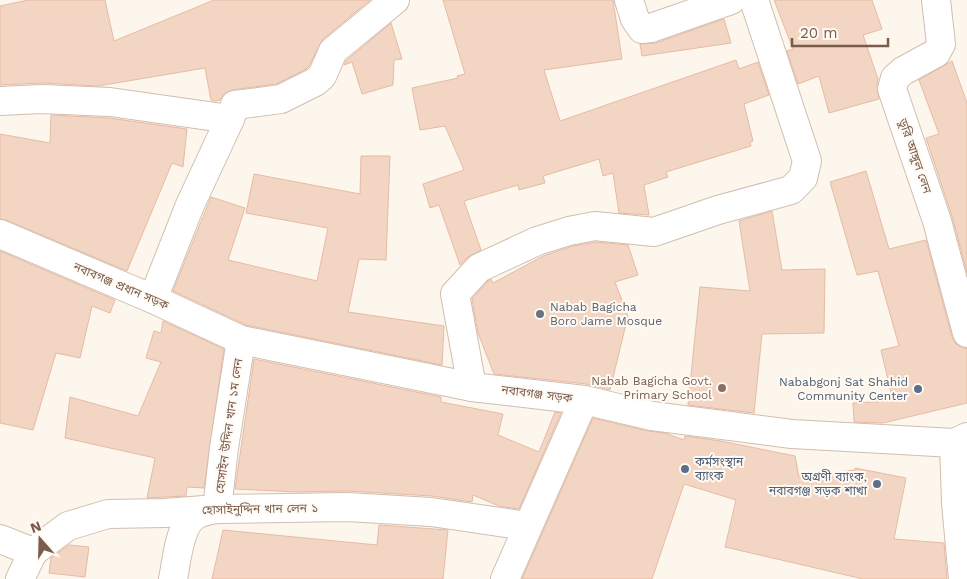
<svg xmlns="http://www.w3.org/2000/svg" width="967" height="579" viewBox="0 0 967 579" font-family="'Work Sans','Noto Sans Bengali',sans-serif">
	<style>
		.building { fill: #f3d5c3; stroke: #e6bba3 }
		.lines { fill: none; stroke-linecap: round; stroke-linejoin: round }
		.minor-casing { stroke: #d1beb0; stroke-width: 30 }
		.minor { stroke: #fff; stroke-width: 28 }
		.worship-dot { fill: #6b7280; stroke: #fffaf3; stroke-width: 2 }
		.education-dot { fill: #8d6e63; stroke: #fffaf3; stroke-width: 2 }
		.service-dot { fill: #5c6f8a; stroke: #fffaf3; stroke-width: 2 }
		.labels { text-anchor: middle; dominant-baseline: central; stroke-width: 4; stroke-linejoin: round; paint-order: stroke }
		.street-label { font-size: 12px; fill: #7a5c4d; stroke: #fffaf3 }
		.worship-label { font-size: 12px; fill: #5b616d; stroke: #fffaf3; text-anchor: start }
		.education-label { font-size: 12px; fill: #785e54; stroke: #fffaf3; text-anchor: end }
		.service-label { font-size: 12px; fill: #4e5e75; stroke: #fffaf3; text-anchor: end }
	</style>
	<rect width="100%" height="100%" fill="#fdf6ec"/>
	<g class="building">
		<polygon points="28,0 105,0 114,41 214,0 370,0 323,39 309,66 306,69 276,84 232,90 225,93 220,100 215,101 211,100 205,68 98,86 43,83 0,85 0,6"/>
		<polygon points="443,0 613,0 622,59 544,70 560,121 736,60 739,69 758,62 769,95 744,104 753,141 750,142 751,146 666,172 668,177 644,185 649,215 619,213 613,173 603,176 599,159 543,176 545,183 519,190 518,185 464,201 481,250 468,257 460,265 439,205 430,208 423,184 464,170 445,126 420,130 412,88 458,78 457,76 465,74"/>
		<polygon points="774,0 872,0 882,29 863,35 878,79 877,85 879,99 829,113 819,76 798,84 787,51 793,49"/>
		<polygon points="724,19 731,43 642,56 640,44 656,43"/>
		<polygon points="391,23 402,59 394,60 393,85 362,94 352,62 344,65 346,61"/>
		<polygon points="952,61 967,103 967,273 952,216 926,138 939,134 919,80"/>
		<polygon points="51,115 109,118 187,129 183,167 172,163 127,271 6,220 0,219 0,134 50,143"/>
		<polygon points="361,156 390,156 386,260 359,259 348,312 444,326 442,365 246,325 173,291 211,197 245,208 228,260 317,281 328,228 246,213 254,174 360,194"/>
		<polygon points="866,171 889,249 926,240 952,337 956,344 962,348 967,348 967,403 883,423 854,422 853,403 893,401 881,350 899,346 878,271 857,275 830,182"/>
		<polygon points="772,211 782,270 825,269 824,333 762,334 754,413 688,405 700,287 750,291 739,221"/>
		<polygon points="596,242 628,245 638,275 615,282 628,316 610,390 586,384 494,374 478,333 472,299 488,281 491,279 493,283 543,256 573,246"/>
		<polygon points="0,251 115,300 110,313 92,306 80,358 56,353 33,430 0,423"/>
		<polygon points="163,321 224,349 204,488 187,487 186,496 147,498 155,458 65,438 70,397 138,416 161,362 146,358 154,331 161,333"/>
		<polygon points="254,359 441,397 441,402 503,414 498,435 539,452 555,412 561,413 519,509 499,506 473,495 472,502 432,496 348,491 297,492 235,489"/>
		<polygon points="593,418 648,431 665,433 684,440 685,436 721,441 795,456 799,477 855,470 855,468 906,478 894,539 944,543 947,579 863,579 725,547 736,500 684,484 652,579 522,579"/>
		<polygon points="379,525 448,530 443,579 212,579 223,530 377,545"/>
		<polygon points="69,545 89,547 85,577 49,573 51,558"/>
	</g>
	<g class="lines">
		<defs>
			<g id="minor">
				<polyline points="629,0 635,19 642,29 651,28 731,0"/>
				<polyline points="936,0 941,44 936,53 903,71 895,78 892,89 937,221 967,333"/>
				<polyline points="0,101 42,99 110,102 230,119"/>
				<polyline points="0,234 153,299 241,340 472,387 584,400 652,416 792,434 954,443 967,437"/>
				<polyline points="153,299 190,205 230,119 235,105 281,99 315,82 322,76 333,51 395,0"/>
				<polyline points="472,387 455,294 479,268 537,241 569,231 595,226 654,232 718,210 791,190 803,178 807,161 754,0"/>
				<polyline points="954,443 956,503 963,579"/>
				<polyline points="0,539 33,552"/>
				<polyline points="20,579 33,552 68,526 108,514 165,513 217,509 347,507 431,512 527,526"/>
				<path d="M173 579C177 560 179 522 198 514 204 511 211 510 217 509L224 448 241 340"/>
				<polyline points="505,579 584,400"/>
			</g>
		</defs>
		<use href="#minor" class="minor-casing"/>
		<use href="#minor" class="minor"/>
	</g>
	<circle class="worship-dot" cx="540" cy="314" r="5"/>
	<circle class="education-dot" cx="722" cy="388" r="5"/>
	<g class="service-dot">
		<circle cx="918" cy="389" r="5"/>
		<circle cx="685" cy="469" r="5"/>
		<circle cx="877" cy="484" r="5"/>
	</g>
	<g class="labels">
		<g class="street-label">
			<text transform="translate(915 156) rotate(71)">ডুরি আঙ্গুল লেন</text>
			<text transform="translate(121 286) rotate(23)">নবাবগঞ্জ প্রধান সড়ক</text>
			<text transform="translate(537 394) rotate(7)">নবাবগঞ্জ সড়ক</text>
			<text transform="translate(229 426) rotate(-82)">হোসাইন উদ্দিন খান ১ম লেন</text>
			<text transform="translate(260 509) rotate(-1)">হোসাইনুদ্দিন খান লেন ১</text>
		</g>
		<g class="worship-label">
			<text x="550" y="307">Nabab Bagicha<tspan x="550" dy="14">Boro Jame Mosque</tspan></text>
		</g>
		<g class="education-label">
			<text x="712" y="381">Nabab Bagicha Govt.<tspan x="712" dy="14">Primary School</tspan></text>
		</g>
		<g class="service-label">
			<text x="908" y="382">Nababgonj Sat Shahid<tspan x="908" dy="14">Community Center</tspan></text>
			<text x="695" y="462" text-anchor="start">কর্মসংস্থান<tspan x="695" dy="14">ব্যাংক</tspan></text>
			<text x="867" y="477">অগ্রণী ব্যাংক,<tspan x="867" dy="14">নবাবগঞ্জ সড়ক শাখা</tspan></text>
		</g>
	</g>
	<g transform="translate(40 539) rotate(340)" stroke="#fffaf3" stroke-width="4" paint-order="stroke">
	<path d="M0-4L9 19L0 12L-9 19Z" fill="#7a5c4d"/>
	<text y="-8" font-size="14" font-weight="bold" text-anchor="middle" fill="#7a5c4d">N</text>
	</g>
	<path d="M792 38v8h96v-8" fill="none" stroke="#7a5c4d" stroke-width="2.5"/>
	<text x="800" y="38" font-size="15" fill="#7a5c4d" stroke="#fffaf3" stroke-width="4" paint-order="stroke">20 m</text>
</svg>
